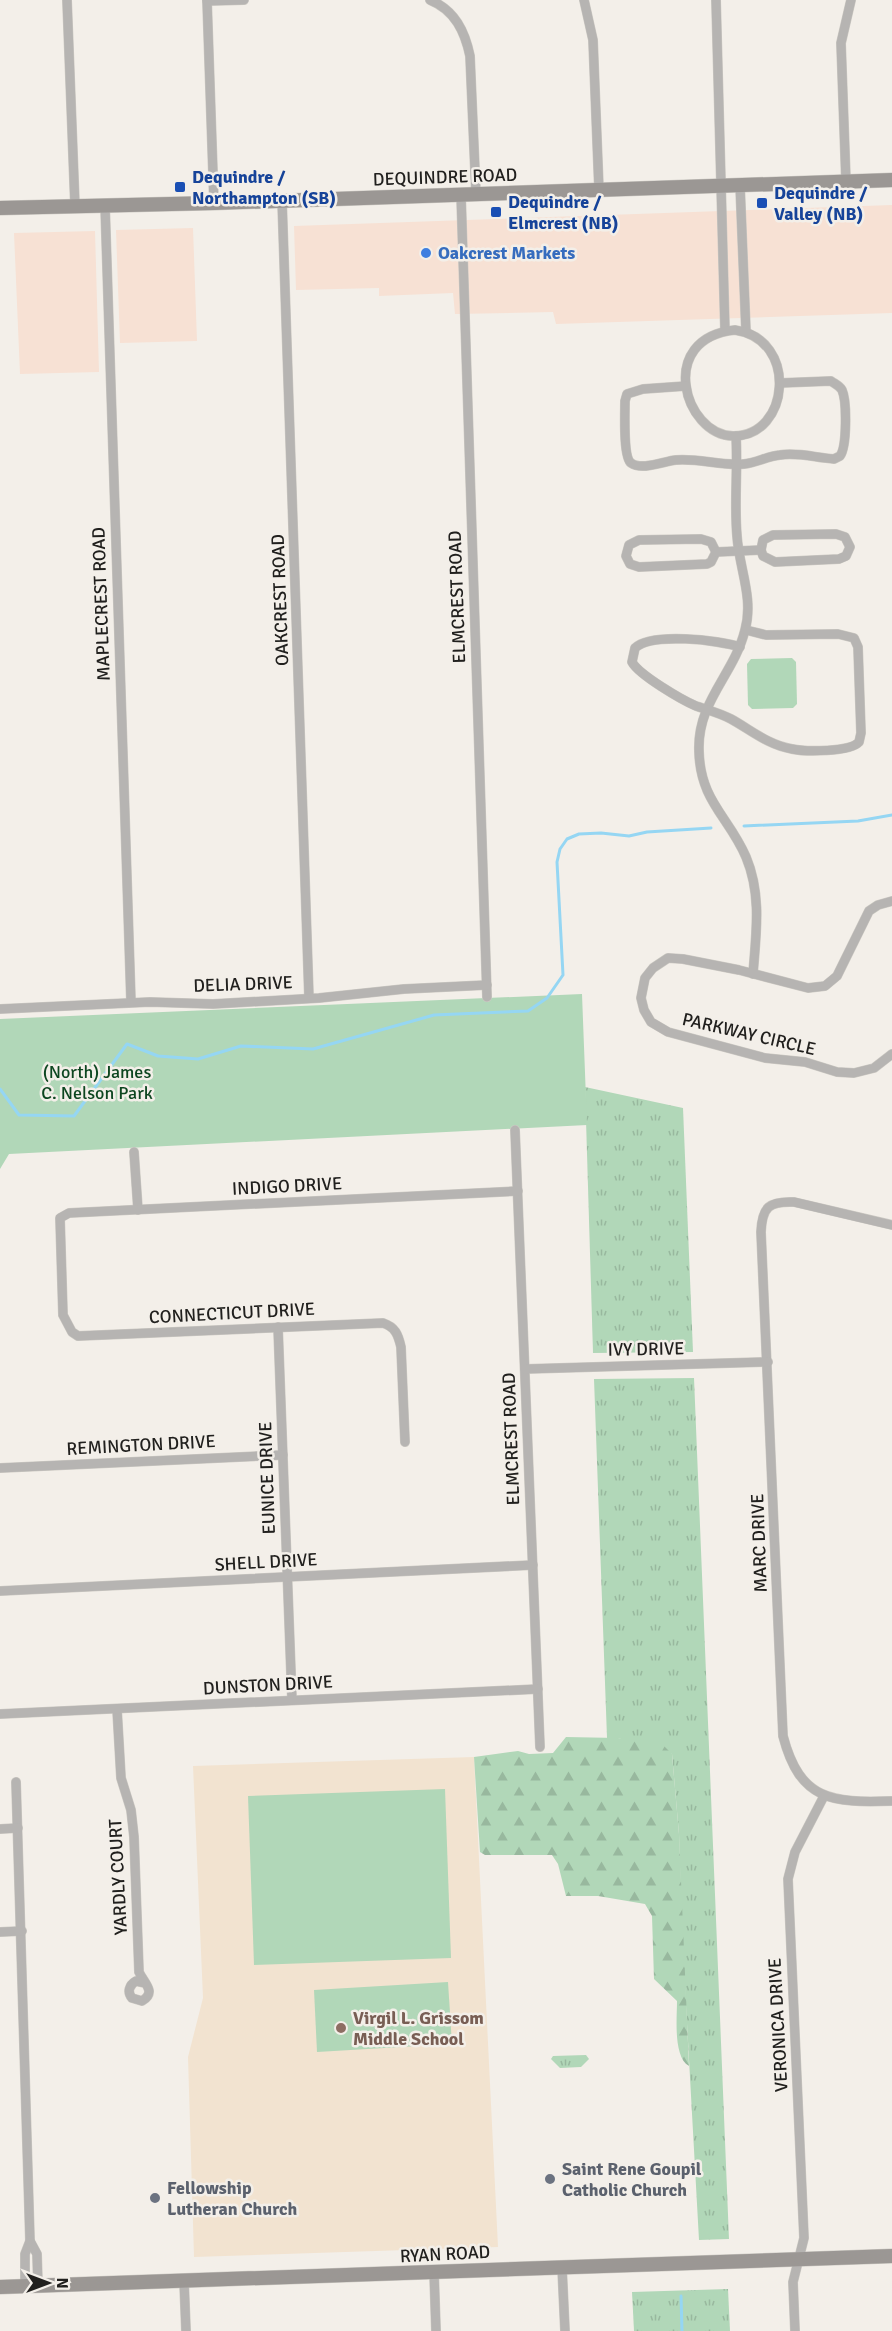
<svg xmlns="http://www.w3.org/2000/svg" width="892" height="2331" viewBox="0 0 892 2331" font-family="Signika,sans-serif">
	<style>
		.commercial { fill: #f7e1d4 }
		.education { fill: #f2e3d0 }
		.grass { fill: url(#grass-tufts) }
		.forest { fill: url(#forest-firs) }
		.green { fill: #b1d7b8 }
		.lines { fill: none; stroke-linecap: round; stroke-linejoin: round }
		.stream { stroke: #95d6f3; stroke-width: 3 }
		.minor-casing { stroke: #cdcac4; stroke-width: 10 }
		.secondary-casing { stroke: #cdcac4; stroke-width: 15 }
		.minor { stroke: #b6b4b2; stroke-width: 9 }
		.secondary { stroke: #9b9794; stroke-width: 14 }
		.transit-dot { fill: #1a4fb4; stroke: #f3efe9; stroke-width: 2 }
		.shop-dot { fill: #3f7fe0; stroke: #f3efe9; stroke-width: 2 }
		.education-dot { fill: #8d6e63; stroke: #f3efe9; stroke-width: 2 }
		.worship-dot { fill: #6b7280; stroke: #f3efe9; stroke-width: 2 }
		.labels { text-anchor: middle; dominant-baseline: central; stroke-width: 5; stroke-linejoin: round; paint-order: stroke }
		.transit-label { font-size: 18px; font-weight: bold; fill: #164399; stroke: #f3efe9; text-anchor: start }
		.street-label { font-size: 18px; fill: #21201e; stroke: #f3efe9 }
		.shop-label { font-size: 18px; font-weight: bold; fill: #366cbe; stroke: #f3efe9; text-anchor: start }
		.park-label { font-size: 18px; fill: #0d4620; stroke: #f3efe9 }
		.education-label { font-size: 18px; font-weight: bold; fill: #785e54; stroke: #f3efe9; text-anchor: start }
		.worship-label { font-size: 18px; font-weight: bold; fill: #5b616d; stroke: #f3efe9; text-anchor: start }
	</style>
	<defs>
		<pattern id="grass-tufts" width="24" height="20" patternUnits="userSpaceOnUse" patternTransform="scale(1.5)"><rect width="24" height="20" fill="#b1d7b8"/><path d="M3 7l-1-3M5 7V3M7 7l1-3M15 17l-1-3M17 17v-4M19 17l1-3" fill="none" stroke="#98b89e"/></pattern>
		<pattern id="forest-firs" width="22" height="20" patternUnits="userSpaceOnUse" patternTransform="scale(1.5)"><rect width="22" height="20" fill="#b1d7b8"/><path d="M5 1l3.5 6h-7zM16 11l3.5 6h-7z" fill="#98b89e"/></pattern>
	</defs>
	<rect width="100%" height="100%" fill="#f3efe9"/>
	<g class="commercial">
		<polygon points="892,205 892,313 556,324 553,312 455,314 453,293 379,296 379,288 296,290 294,226"/>
		<polygon points="193,228 197,341 120,343 116,230"/>
		<polygon points="95,231 99,372 20,374 14,233"/>
	</g>
	<polygon class="education" points="474,1757 498,2247 194,2257 188,2057 203,1998 193,1766"/>
	<g class="grass">
		<polygon points="585,1087 683,1108 693,1352 593,1353"/>
		<polygon points="694,1378 729,2239 699,2240 682,1933 679,1834 672,1754 618,1738 607,1738 594,1379"/>
		<polygon points="586,2055 589,2059 581,2067 560,2068 551,2059 553,2056"/>
		<polygon points="728,2289 730,2331 634,2331 632,2292"/>
	</g>
	<path class="forest" d="M566 1737 618 1738 662 1744 672 1754 679 1834 689 2066C673 2057 677 2018 677 2001L654 1979 652 1916 645 1904 598 1896H566L558 1864 552 1855H485L480 1852 474 1757 518 1751 529 1754 553 1753Z"/>
	<g class="green">
		<polygon points="792,658 796,662 797,704 793,708 752,709 748,705 747,664 751,659"/>
		<polygon points="582,994 587,1125 9,1154 0,1169 0,1019"/>
		<polygon points="445,1789 451,1958 254,1965 248,1796"/>
		<polygon points="448,1982 452,2044 317,2052 314,1990"/>
	</g>
	<g class="lines">
		<g class="stream">
			<polyline points="744,826 858,821 892,815"/>
			<polyline points="0,1089 19,1115 74,1116 127,1044 158,1056 198,1059 241,1046 313,1049 434,1015 528,1011 547,998 563,975 557,862 560,849 567,839 579,834 601,833 629,836 647,832 711,828"/>
			<polyline points="681,2296 682,2331"/>
		</g>
		<defs>
			<g id="minor">
				<polyline points="67,0 75,206"/>
				<polyline points="207,0 214,203"/>
				<path d="M430 0C455 10 465 32 470 56L476 194"/>
				<polyline points="584,0 593,40 599,190"/>
				<polyline points="716,0 725,331"/>
				<polyline points="207,1 244,0"/>
				<polyline points="846,182 841,43 851,0"/>
				<polyline points="740,185 746,332"/>
				<polyline points="461,195 487,997"/>
				<polyline points="282,200 309,998"/>
				<polyline points="105,205 131,1002"/>
				<path d="M735 330C799 339 790 437 733 436 684 435 656 338 735 330Z"/>
				<path d="M686 386 643 389 627 394 625 401C625 412 623 457 631 463 642 471 664 461 676 460 699 458 721 466 744 464 756 463 768 456 780 455 799 452 816 458 834 459L840 456C847 447 847 401 842 390 839 385 835 384 831 381L780 383"/>
				<path d="M736 436C738 470 734 503 737 536 739 568 754 598 745 630 734 675 697 701 699 751 700 801 729 817 746 857 762 895 756 934 753 974"/>
				<polygon points="836,534 845,537 850,547 846,556 839,559 775,562 763,556 761,550 763,540 773,535"/>
				<polygon points="701,539 711,542 716,552 711,562 707,564 639,567 630,564 626,556 629,545 639,540"/>
				<polyline points="716,552 761,550"/>
				<path d="M740 647C719 640 651 632 635 648L632 662C639 675 682 700 696 706 708 710 720 713 731 719 751 730 768 745 792 749 806 752 850 752 859 742L861 733 858 647 854 638 838 634 766 635 746 630"/>
				<polyline points="892,901 878,905 869,911 837,976 825,986 808,988 739,970 683,959 668,958 653,968 645,978 641,998 644,1010 651,1022 668,1032 765,1058 805,1062 837,1072 854,1073 874,1068 892,1054"/>
				<polyline points="0,1009 150,1002 213,1004 319,998 404,989 487,985"/>
				<polyline points="515,1130 540,1747"/>
				<polyline points="134,1152 138,1210"/>
				<path d="M892 1225 794 1202C769 1201 762 1207 761 1232L783 1736C800 1801 832 1803 892 1801"/>
				<polyline points="278,1327 292,1700"/>
				<polyline points="525,1369 768,1362"/>
				<path d="M405 1442 401 1347C398 1334 395 1327 383 1323L78 1336 72 1332 63 1315 60 1218 69 1213 518 1191"/>
				<polyline points="0,1468 283,1455"/>
				<polyline points="0,1591 533,1565"/>
				<path d="M117 1709 121 1778 131 1810 134 1837 139 1972C144 1983 157 1992 142 2001L132 1998C127 1992 129 1985 136 1981L145 1983"/>
				<polyline points="0,1714 538,1689"/>
				<polyline points="16,1782 30,2241 25,2254 25,2286"/>
				<polyline points="0,1829 18,1828"/>
				<polyline points="0,1932 22,1931"/>
				<polyline points="30,2241 37,2254 38,2286"/>
				<polyline points="562,2267 565,2331"/>
				<polyline points="434,2272 436,2331"/>
				<polyline points="184,2281 186,2331"/>
				<polyline points="795,2331 793,2282 804,2238 788,1879 795,1852 824,1796"/>
			</g>
			<g id="secondary">
				<polyline points="0,208 214,203 892,180"/>
				<polyline points="0,2287 892,2256"/>
			</g>
		</defs>
		<use href="#minor" class="minor-casing"/>
		<use href="#secondary" class="secondary-casing"/>
		<use href="#minor" class="minor"/>
		<use href="#secondary" class="secondary"/>
	</g>
	<g class="transit-dot">
		<rect x="174" y="181" width="12" height="12" rx="3"/>
		<rect x="756" y="197" width="12" height="12" rx="3"/>
		<rect x="490" y="206" width="12" height="12" rx="3"/>
	</g>
	<circle class="shop-dot" cx="426" cy="253" r="6"/>
	<circle class="education-dot" cx="341" cy="2028" r="6"/>
	<g class="worship-dot">
		<circle cx="550" cy="2179" r="6"/>
		<circle cx="155" cy="2198" r="6"/>
	</g>
	<g class="labels">
		<g class="transit-label">
			<text x="192" y="177">Dequindre /<tspan x="192" dy="21">Northampton (SB)</tspan></text>
			<text x="774" y="193">Dequindre /<tspan x="774" dy="21">Valley (NB)</tspan></text>
			<text x="508" y="202">Dequindre /<tspan x="508" dy="21">Elmcrest (NB)</tspan></text>
		</g>
		<g class="street-label">
			<text transform="translate(445 177) rotate(-2)">DEQUINDRE ROAD</text>
			<text transform="translate(457 597) rotate(-92)">ELMCREST ROAD</text>
			<text transform="translate(280 600) rotate(-92)">OAKCREST ROAD</text>
			<text transform="translate(101 604) rotate(-92)">MAPLECREST ROAD</text>
			<text transform="translate(243 984) rotate(-2)">DELIA DRIVE</text>
			<text transform="translate(749 1034) rotate(13)">PARKWAY CIRCLE</text>
			<text transform="translate(287 1186) rotate(-3)">INDIGO DRIVE</text>
			<text transform="translate(232 1313) rotate(-3)">CONNECTICUT DRIVE</text>
			<text transform="translate(646 1349) rotate(-1)">IVY DRIVE</text>
			<text transform="translate(511 1439) rotate(-92)">ELMCREST ROAD</text>
			<text transform="translate(141 1445) rotate(-3)">REMINGTON DRIVE</text>
			<text transform="translate(267 1478) rotate(-92)">EUNICE DRIVE</text>
			<text transform="translate(759 1543) rotate(-92)">MARC DRIVE</text>
			<text transform="translate(266 1562) rotate(-3)">SHELL DRIVE</text>
			<text transform="translate(268 1685) rotate(-3)">DUNSTON DRIVE</text>
			<text transform="translate(118 1877) rotate(-93)">YARDLY COURT</text>
			<text transform="translate(778 2025) rotate(-93)">VERONICA DRIVE</text>
			<text transform="translate(445 2254) rotate(-3)">RYAN ROAD</text>
		</g>
		<g class="shop-label">
			<text x="438" y="253">Oakcrest Markets</text>
		</g>
		<g class="park-label">
			<text x="97" y="1072">(North) James<tspan x="97" dy="21">C. Nelson Park</tspan></text>
		</g>
		<g class="education-label">
			<text x="353" y="2018">Virgil L. Grissom<tspan x="353" dy="21">Middle School</tspan></text>
		</g>
		<g class="worship-label">
			<text x="562" y="2169">Saint Rene Goupil<tspan x="562" dy="21">Catholic Church</tspan></text>
			<text x="167" y="2188">Fellowship<tspan x="167" dy="21">Lutheran Church</tspan></text>
		</g>
	</g>
	<g transform="translate(48 2283) rotate(90)" stroke="#f3efe9" stroke-width="4.5" paint-order="stroke">
	<path d="M0-4.5L10 22L0 15L-10 22Z" fill="#21201e"/>
	<text y="-9" font-size="16" font-weight="bold" text-anchor="middle" fill="#21201e">N</text>
	</g>
</svg>
